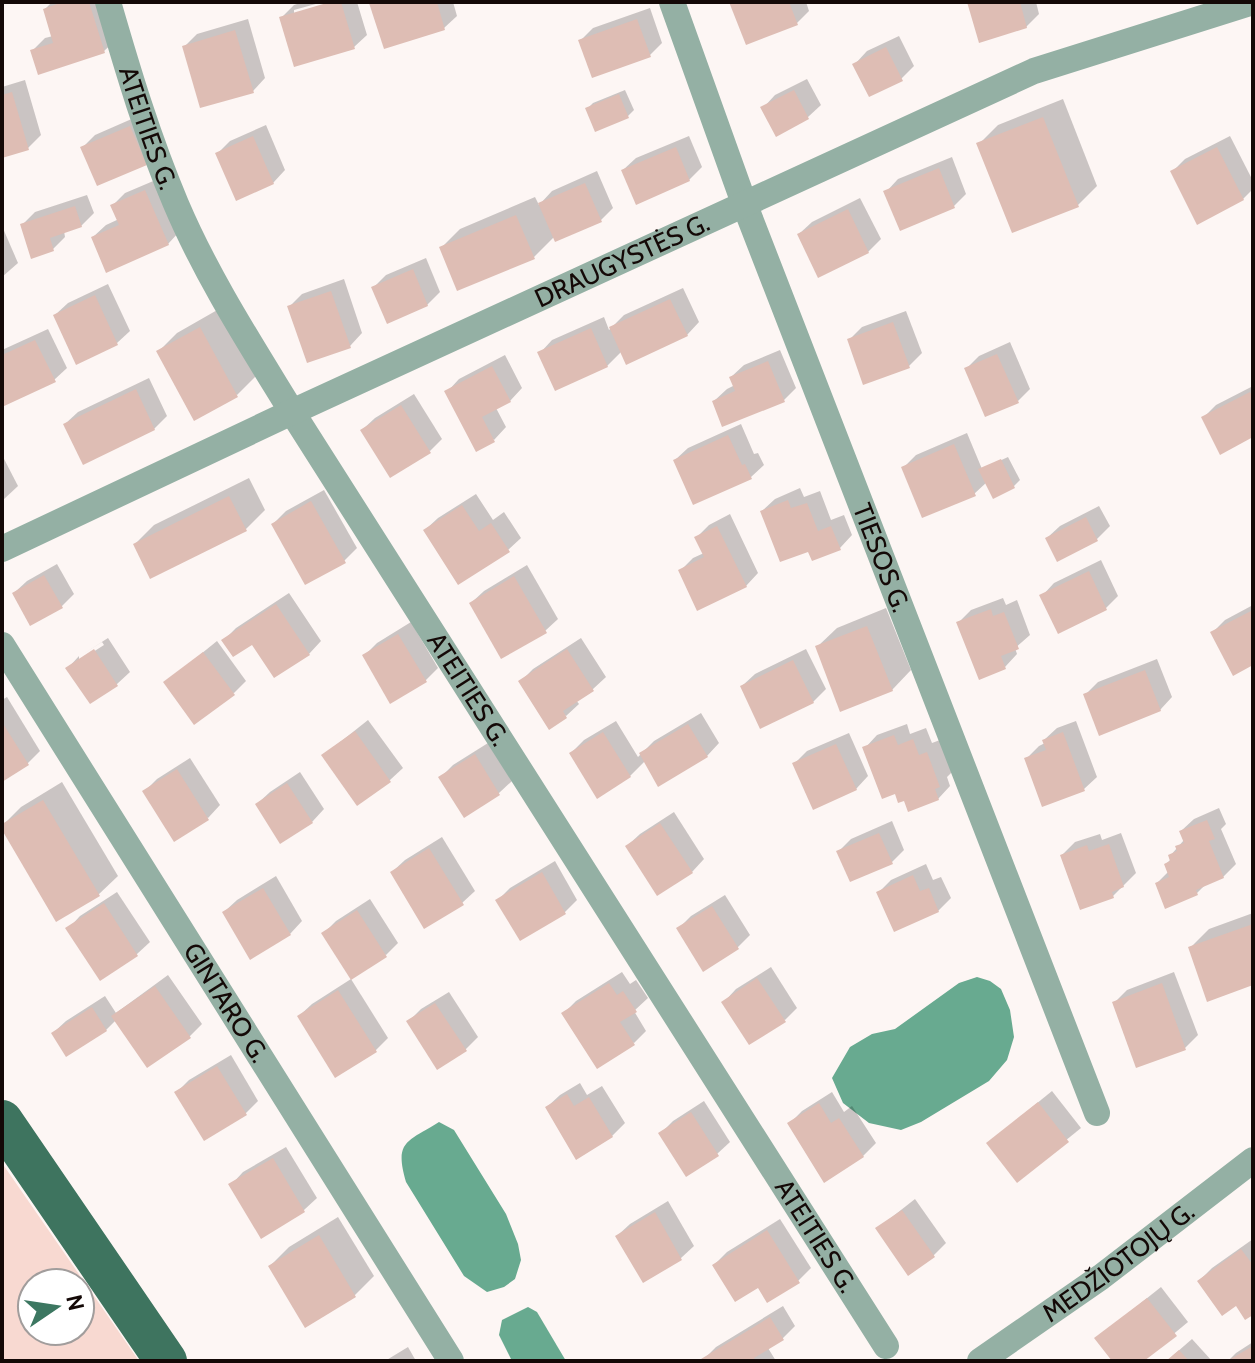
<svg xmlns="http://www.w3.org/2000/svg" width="1255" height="1363" viewBox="0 0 1255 1363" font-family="Cabin,sans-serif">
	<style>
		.green { fill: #f8d9d1; fill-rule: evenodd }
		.water { fill: #68aa90 }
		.shadow { fill: #0003 }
		.building { fill: #debdb4 }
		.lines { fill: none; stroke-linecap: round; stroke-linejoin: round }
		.minor { stroke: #94b0a4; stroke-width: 26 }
		.primary { stroke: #3e745f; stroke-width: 42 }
		.labels { text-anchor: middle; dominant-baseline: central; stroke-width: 6; stroke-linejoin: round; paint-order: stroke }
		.street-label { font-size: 26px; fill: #140907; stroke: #fff }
	</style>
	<rect width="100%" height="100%" fill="#fdf6f4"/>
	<path class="green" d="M2 1163 139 1361H2ZM32 1283H80V1331H32Z"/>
	<g class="water">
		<polygon points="977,977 990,981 1001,989 1010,1010 1014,1037 1007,1060 989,1081 921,1122 901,1130 869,1123 843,1103 832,1078 850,1047 872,1034 895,1029 959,983"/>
		<path d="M439 1122 454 1130 506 1214 518 1244 521 1260 515 1279 504 1287 487 1292 464 1276 406 1182C394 1141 407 1142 439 1122Z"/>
		<polygon points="528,1307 537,1312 566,1361 512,1361 499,1335 502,1320"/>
	</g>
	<g class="shadow">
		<polygon points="52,2 105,2 117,39 104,51 32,51 45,38 53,36 45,9"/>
		<polygon points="303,2 323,2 294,10 294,15 337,2 357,2 367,35 354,47 282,17 294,5"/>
		<polygon points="373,2 453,2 457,16 444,28 372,4"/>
		<polygon points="731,2 806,2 809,11 797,23"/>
		<polygon points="969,2 1036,2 1039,14 1026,27"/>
		<polygon points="650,8 662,43 650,55 580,41 593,28"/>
		<polygon points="248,19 265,78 253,91 184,47 197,34"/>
		<polygon points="899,36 914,66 901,79 855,64 867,51"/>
		<polygon points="807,79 821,105 808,117 777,134 763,108 775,95"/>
		<polygon points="25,80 41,135 28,148 2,156 2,87"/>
		<polygon points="625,90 634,110 628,116 587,109 593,103"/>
		<polygon points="1063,99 1097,186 1078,205 979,144 998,125"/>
		<polygon points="143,114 146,163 83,147 95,135"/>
		<polygon points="266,125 285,170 273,183 218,153 230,141"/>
		<polygon points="689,136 702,167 689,180 623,170 636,158"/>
		<polygon points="1230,136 1253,181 1253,189 1243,199 1172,172 1185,159"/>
		<polygon points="952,157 966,194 954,206 886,192 898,179"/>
		<polygon points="597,171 613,208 601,220 554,237 534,257 441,248 460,229 535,197 539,205 552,191"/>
		<polygon points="158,179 180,231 168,244 93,237 106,225 119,219 113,205 125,193"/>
		<polygon points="87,195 94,213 81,226 64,231 65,237 53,249 22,225 35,212"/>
		<polygon points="860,198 881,239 868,252 799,234 812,222"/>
		<polygon points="2,226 18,263 2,277"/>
		<polygon points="426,258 440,292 427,305 374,287 386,275"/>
		<polygon points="344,279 362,333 350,346 289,307 302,294"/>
		<polygon points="108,284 130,331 117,343 55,315 68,303"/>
		<polygon points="683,288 699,322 687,335 622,351 607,366 540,353 552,340 604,317 609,330 624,315"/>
		<polygon points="219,309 256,376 237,395 158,352 177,333"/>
		<polygon points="906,311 922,353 909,366 849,340 862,327"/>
		<polygon points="48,329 67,368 54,380 2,405 2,350"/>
		<polygon points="1010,342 1030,389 1018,401 966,369 979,356"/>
		<polygon points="780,350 796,388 784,400 714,401 727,389 735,385 731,377 744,365"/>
		<polygon points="505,355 522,388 510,401 496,408 506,427 494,440 447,392 459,379"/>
		<polygon points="149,378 167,416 154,429 65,424 78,412"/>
		<polygon points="1253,386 1253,435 1203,418 1216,405"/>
		<polygon points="414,394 442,439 430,451 362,430 375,418"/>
		<polygon points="741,424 754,454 758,453 764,465 751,477 675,460 688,448"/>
		<polygon points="967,433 982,469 1008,457 1020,480 1014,486 987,482 974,494 904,467 916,455"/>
		<polygon points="2,455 18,486 2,501"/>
		<polygon points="249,478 265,510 246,529 135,544 154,525"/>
		<polygon points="800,488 804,497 820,491 831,520 844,515 852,535 840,548 809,549 762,511 775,499"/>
		<polygon points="324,490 357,548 344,561 273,524 286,511"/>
		<polygon points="476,494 493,520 504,512 521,538 508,550 425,530 438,518"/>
		<polygon points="1099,506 1110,526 1097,539 1058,559 1047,538 1060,526"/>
		<polygon points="730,514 758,573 746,586 680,571 693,558 704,553 697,537 709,525"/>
		<polygon points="1101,560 1118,596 1106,608 1042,596 1054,583"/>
		<polygon points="57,564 74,594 61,607 14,593 27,581"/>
		<polygon points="527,565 558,619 545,631 471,603 484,591"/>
		<polygon points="289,593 321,641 309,654 253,642 224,640 236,628"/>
		<polygon points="1003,598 1006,605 1017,600 1030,635 1015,648 1017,654 1005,667 958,623 971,610"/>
		<polygon points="1253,605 1253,663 1212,633 1225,620"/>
		<polygon points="886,608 911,670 892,690 817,647 837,628"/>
		<polygon points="411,622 438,668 425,681 364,656 377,643"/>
		<polygon points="108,638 130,672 117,684 90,702 68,668 79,656 79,661 104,645 102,642 80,656"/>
		<polygon points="581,638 606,677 593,689 576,700 579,704 566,716 520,682 533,669"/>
		<polygon points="217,641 246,681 234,693 165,683"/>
		<polygon points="806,649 826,689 813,702 742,686 755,674"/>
		<polygon points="1157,659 1172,697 1160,710 1085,695 1098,682"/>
		<polygon points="7,697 40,751 27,764 2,780 2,700"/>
		<polygon points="701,713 719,743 707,756 645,761 630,776 571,753 584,740 616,721 638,757 654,741"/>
		<polygon points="368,720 403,768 390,780 358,803 324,755"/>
		<polygon points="1076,721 1097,777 1084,789 1044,805 1026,759 1039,746 1045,743 1044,740 1057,728"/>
		<polygon points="907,724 910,734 926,728 932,743 940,740 952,772 947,777 950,786 938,799 905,798 865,748 877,735"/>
		<polygon points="849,733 868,776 856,789 794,764 807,751"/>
		<polygon points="488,743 512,781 499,793 464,815 441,777 453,765"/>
		<polygon points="190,758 220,805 208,818 145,791 157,779"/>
		<polygon points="300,772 324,809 312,822 257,804 270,792"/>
		<polygon points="62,782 118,876 98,895 2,826 21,807"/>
		<polygon points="1219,808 1226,824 1221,829 1236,864 1223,877 1206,884 1197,893 1157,883 1169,871 1166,864 1171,859 1170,856 1184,840 1181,831 1194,819"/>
		<polygon points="674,812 704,859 692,872 627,846 640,834"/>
		<polygon points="892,821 904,850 892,862 839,851 851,839"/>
		<polygon points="1121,833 1136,873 1113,896 1062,855 1075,842 1100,834 1102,840"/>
		<polygon points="442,837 475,891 462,903 392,872 405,860"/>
		<polygon points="555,861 577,900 565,912 521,939 498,900 510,888"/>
		<polygon points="926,864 933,880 941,877 951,898 938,911 879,892 891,880"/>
		<polygon points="276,876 302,921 290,934 224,912 237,900"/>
		<polygon points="117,892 150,942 137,954 100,979 68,929 80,916"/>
		<polygon points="725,895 750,935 737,948 679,928 691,916"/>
		<polygon points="370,899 398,943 386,955 323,934 336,921"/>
		<polygon points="1253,913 1253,983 1190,948 1209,929"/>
		<polygon points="771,967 797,1008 785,1020 724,1002 736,989"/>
		<polygon points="622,972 630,984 636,980 648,998 634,1011 646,1031 634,1043 564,1013 576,1001"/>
		<polygon points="1174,972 1198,1035 1185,1048 1114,1003 1127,990"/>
		<polygon points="168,975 202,1024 190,1036 147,1065 116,1020 106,1030 67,1054 53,1033 66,1021 105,996 116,1013"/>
		<polygon points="351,979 388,1038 375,1051 299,1016 312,1004"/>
		<polygon points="449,992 478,1037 465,1050 409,1021 421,1009"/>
		<polygon points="231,1055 258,1101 246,1113 205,1138 177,1092 189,1080"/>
		<polygon points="580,1083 587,1095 602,1086 625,1123 612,1136 547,1107 560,1095"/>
		<polygon points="1052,1091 1081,1128 1017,1180 988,1143"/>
		<polygon points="832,1092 844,1112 852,1106 876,1143 863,1156 789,1124 802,1111"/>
		<polygon points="704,1101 730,1142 717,1154 661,1133 673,1121"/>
		<polygon points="286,1147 317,1198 304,1210 262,1236 231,1185 243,1172"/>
		<polygon points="915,1199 946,1243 933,1256 878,1228"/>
		<polygon points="668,1201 694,1246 681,1258 643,1281 617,1236 630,1224"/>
		<polygon points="338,1217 374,1276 355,1295 306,1325 270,1266 289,1247"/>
		<polygon points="780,1219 811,1268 798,1281 758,1285 714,1265 727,1252"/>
		<polygon points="1253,1239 1253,1312 1199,1281 1212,1268"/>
		<polygon points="1161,1287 1188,1322 1141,1361 1114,1361 1097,1338"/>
		<polygon points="783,1306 795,1326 782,1339 768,1348 776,1361 705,1361 704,1359 716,1347"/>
		<polygon points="1192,1339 1212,1361 1167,1361 1169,1359"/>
		<polygon points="1253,1342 1253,1361 1228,1361 1236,1353"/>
		<polygon points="408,1347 416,1361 385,1361"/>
	</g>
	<g class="building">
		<polygon points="63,2 89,2 105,53 38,75 30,50 53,43 43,9"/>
		<polygon points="330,2 341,2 355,49 294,67 279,17"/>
		<polygon points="437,2 445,30 384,49 369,3"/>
		<polygon points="729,2 789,2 798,25 746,45"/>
		<polygon points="967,2 1020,2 1027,28 979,43"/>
		<polygon points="637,19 651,57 592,78 578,40"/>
		<polygon points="235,30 254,93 200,108 182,46"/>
		<polygon points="886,47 903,81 869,97 852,64"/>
		<polygon points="794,90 809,119 776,137 760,107"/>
		<polygon points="12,92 29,150 2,158 2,95"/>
		<polygon points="619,94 629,118 595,132 585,108"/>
		<polygon points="1043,117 1079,207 1012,233 976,143"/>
		<polygon points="130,126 147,165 97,186 80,147"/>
		<polygon points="253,136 274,184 236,201 215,153"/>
		<polygon points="676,147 690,181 636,205 621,170"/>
		<polygon points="1217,147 1244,200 1197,225 1170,171"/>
		<polygon points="939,168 955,208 900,231 883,191"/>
		<polygon points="585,183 602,222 555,242 538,203"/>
		<polygon points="145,190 169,245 106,273 91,237 119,225 110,205"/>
		<polygon points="75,206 82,227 50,238 54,251 31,259 20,224"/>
		<polygon points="848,209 869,253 818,278 797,234"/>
		<polygon points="516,215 535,259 457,291 439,247"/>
		<polygon points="413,269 428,306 387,324 371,287"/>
		<polygon points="331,291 351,348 307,363 287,306"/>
		<polygon points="95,295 118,345 76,365 53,315"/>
		<polygon points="670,299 688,336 626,365 609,327"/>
		<polygon points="893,322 910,368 863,385 847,339"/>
		<polygon points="200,327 238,397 194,421 156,351"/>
		<polygon points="591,328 608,367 555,391 537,352"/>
		<polygon points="35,340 56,382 2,407 2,355"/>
		<polygon points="997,354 1019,403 985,417 964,368"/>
		<polygon points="768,361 785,402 722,427 712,401 735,391 729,377"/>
		<polygon points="492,366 511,402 482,417 495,442 476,452 444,391"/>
		<polygon points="136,389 155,430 83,465 63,424"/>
		<polygon points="1250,392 1253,398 1253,437 1220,455 1201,417"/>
		<polygon points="401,405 431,453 390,478 360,430"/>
		<polygon points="728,435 742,465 745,464 752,479 693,505 673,460"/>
		<polygon points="954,444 976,496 922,518 901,467"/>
		<polygon points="1001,459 1015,488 993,499 978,469"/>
		<polygon points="229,496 247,531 150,579 133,544"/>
		<polygon points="788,500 791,508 807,503 818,531 831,526 841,550 812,561 808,552 780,562 760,511"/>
		<polygon points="311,501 346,563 305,585 271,524"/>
		<polygon points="462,505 479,531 491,523 510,552 458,585 423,530"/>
		<polygon points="1086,517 1098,541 1057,562 1045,538"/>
		<polygon points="717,526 747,587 697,611 678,570 704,557 694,537"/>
		<polygon points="1089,571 1107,610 1058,634 1039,595"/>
		<polygon points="44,575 63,608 30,626 12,593"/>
		<polygon points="514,576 547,633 501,659 469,603"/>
		<polygon points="276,604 310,655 274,678 252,645 233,657 221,640"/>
		<polygon points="991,609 993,616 1004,612 1019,649 1001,656 1006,669 979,680 956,622"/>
		<polygon points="1253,610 1253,665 1233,676 1210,632"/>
		<polygon points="867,626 893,691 840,712 815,646"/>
		<polygon points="398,634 427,682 390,704 362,655"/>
		<polygon points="94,649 118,686 90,704 65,668"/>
		<polygon points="567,649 594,691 563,711 567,718 549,730 518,681"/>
		<polygon points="203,652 235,695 194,725 163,682"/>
		<polygon points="793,660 814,703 760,729 740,686"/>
		<polygon points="1145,670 1161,711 1099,736 1083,694"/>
		<polygon points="2,722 29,765 2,782"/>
		<polygon points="688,724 708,757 658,787 639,753"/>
		<polygon points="355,731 391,782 357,806 321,755"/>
		<polygon points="603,732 631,777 597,799 569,753"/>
		<polygon points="1063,732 1085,791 1042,807 1024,758 1046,750 1042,740"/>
		<polygon points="894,735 898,745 913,739 919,755 927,752 940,787 935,789 939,800 908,812 904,801 898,803 895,794 882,799 862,747"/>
		<polygon points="836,744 857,790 813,810 792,763"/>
		<polygon points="475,754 500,795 464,818 438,777"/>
		<polygon points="177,769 209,820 174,842 142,791"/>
		<polygon points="287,783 313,823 280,844 255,804"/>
		<polygon points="43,800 100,896 56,922 2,830 2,824"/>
		<polygon points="1207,820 1215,839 1209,841 1224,878 1196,890 1198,895 1165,909 1155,883 1169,877 1164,864 1170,861 1168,855 1177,851 1175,846 1184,843 1179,831"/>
		<polygon points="660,823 693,873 657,896 625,846"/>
		<polygon points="879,833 893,864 850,882 836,851"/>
		<polygon points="1109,844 1124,887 1112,892 1114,898 1080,910 1060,855 1087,845 1089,851"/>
		<polygon points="429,848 464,905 424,929 390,872"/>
		<polygon points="542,872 566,914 520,941 495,900"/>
		<polygon points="913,875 920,891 929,888 939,912 894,932 876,892"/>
		<polygon points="263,888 291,935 250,960 222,912"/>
		<polygon points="104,903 138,956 100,981 65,928"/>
		<polygon points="712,906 739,949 703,972 676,928"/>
		<polygon points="357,910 387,957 351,980 321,933"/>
		<polygon points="1253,924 1253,985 1207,1002 1188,947"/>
		<polygon points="757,978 786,1022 749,1045 721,1002"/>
		<polygon points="609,983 617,995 623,991 637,1012 620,1022 635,1045 597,1069 561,1013"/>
		<polygon points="1162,983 1186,1050 1136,1068 1112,1002"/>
		<polygon points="155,986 191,1038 147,1068 111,1016"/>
		<polygon points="338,990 377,1052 335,1078 297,1016"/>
		<polygon points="435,1003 467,1051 437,1070 406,1021"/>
		<polygon points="92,1007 107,1031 66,1057 51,1033"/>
		<polygon points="217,1066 247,1115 204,1141 174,1092"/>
		<polygon points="567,1094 574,1106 589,1097 613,1137 576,1160 545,1107"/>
		<polygon points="1038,1102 1069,1142 1017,1183 986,1143"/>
		<polygon points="819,1103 831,1123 839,1118 864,1157 824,1183 787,1123"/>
		<polygon points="691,1112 719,1156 686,1177 658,1133"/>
		<polygon points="273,1158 305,1212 261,1239 228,1184"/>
		<polygon points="902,1210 935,1257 908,1276 875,1228"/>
		<polygon points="655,1212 682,1260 643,1283 615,1236"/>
		<polygon points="767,1230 800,1283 767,1303 758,1288 735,1302 712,1265"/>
		<polygon points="319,1235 356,1297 305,1328 268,1266"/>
		<polygon points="1241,1249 1253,1265 1253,1315 1245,1320 1236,1306 1222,1316 1197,1281"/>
		<polygon points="1147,1298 1177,1336 1144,1361 1112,1361 1094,1338"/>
		<polygon points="770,1317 784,1340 754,1358 756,1361 703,1361 701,1359"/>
		<polygon points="1253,1346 1253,1361 1227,1361"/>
		<polygon points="1179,1350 1189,1361 1166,1361"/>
	</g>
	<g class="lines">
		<g class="minor">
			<path id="s1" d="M108 2C128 71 148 138 176 204 207 277 251 345 292 412L886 1346"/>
			<path id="s2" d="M672 2 744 203 1097 1113"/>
			<path id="s3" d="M2 549 292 412 1034 71 1253 2"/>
			<path id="s4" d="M2 645 451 1361"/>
			<path id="s5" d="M980 1361 1101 1277 1253 1160"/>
		</g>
		<polyline class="primary" points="2,1121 166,1361"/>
	</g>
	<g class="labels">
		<g class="street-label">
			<text stroke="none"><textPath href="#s1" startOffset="132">ATEITIES G.</textPath></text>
			<text stroke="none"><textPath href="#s3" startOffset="684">DRAUGYSTĖS G.</textPath></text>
			<text stroke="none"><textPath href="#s2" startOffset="594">TIESOS G.</textPath></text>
			<text stroke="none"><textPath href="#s1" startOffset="780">ATEITIES G.</textPath></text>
			<text stroke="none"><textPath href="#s4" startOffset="422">GINTARO G.</textPath></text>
			<text stroke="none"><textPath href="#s1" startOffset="1428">ATEITIES G.</textPath></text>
			<text stroke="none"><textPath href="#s5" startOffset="170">MEDŽIOTOJŲ G.</textPath></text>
		</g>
	</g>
	<rect width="1255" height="1363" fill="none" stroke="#140907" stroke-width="8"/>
	<g transform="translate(56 1307) rotate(77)"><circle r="38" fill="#ffffff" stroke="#a19d9c" stroke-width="2"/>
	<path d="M0-6L14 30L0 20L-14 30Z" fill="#3c7761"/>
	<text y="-12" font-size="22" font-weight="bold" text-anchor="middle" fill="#140907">N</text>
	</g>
</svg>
